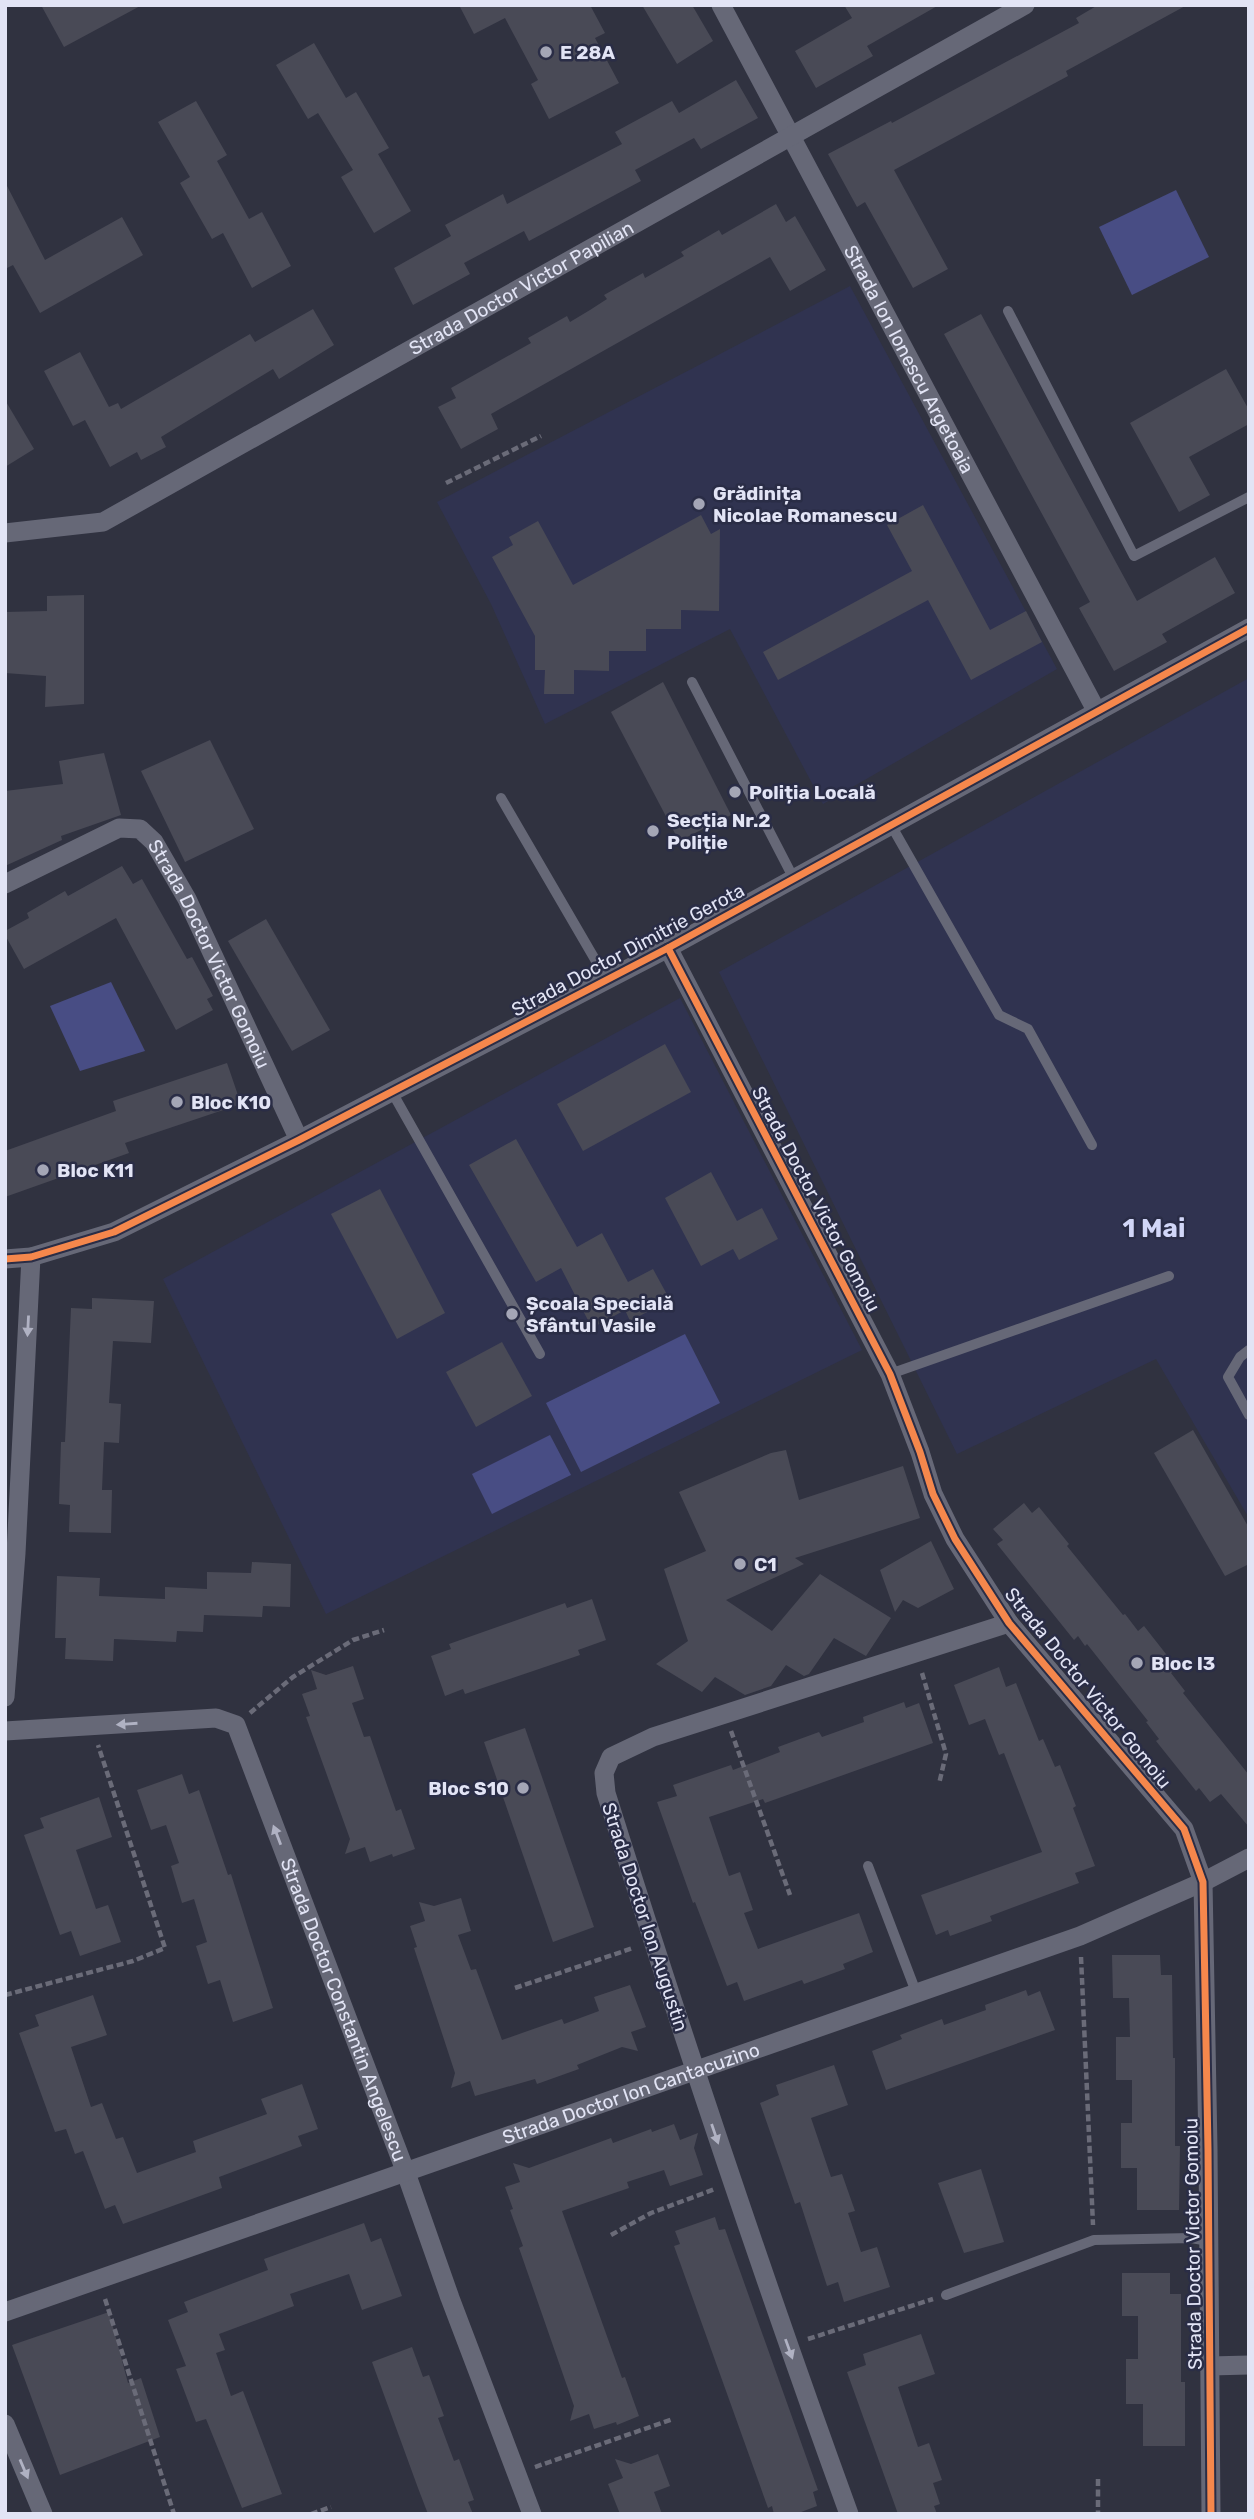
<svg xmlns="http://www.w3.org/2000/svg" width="1254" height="2519" viewBox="0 0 1254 2519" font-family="Rubik,sans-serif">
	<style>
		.built { fill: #303350 }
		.green { fill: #484d84 }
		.building { fill: #494a56 }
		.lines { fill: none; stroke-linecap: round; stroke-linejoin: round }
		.path { stroke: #6a6b78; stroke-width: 4.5; stroke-dasharray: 7 3.5; stroke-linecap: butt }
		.lane { stroke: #666877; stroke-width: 10 }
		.street { stroke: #666877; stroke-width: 19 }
		.cycleway-casing { stroke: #2a2d46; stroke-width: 11 }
		.cycleway { stroke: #f5874c; stroke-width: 7 }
		.oneway { fill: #b0b2c3 }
		.poi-dot { fill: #a4a6b6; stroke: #2a2d46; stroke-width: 2.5 }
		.labels { text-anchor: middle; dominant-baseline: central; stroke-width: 5; stroke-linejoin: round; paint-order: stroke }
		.poi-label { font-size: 19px; font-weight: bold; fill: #e2e4f5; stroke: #2a2d46; text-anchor: start }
		.street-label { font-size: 19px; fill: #e2e4f5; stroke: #2a2d46 }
		.district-label { font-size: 26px; font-weight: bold; fill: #d1d6f7; stroke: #2a2d46 }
	</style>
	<rect width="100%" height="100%" fill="#303240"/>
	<g class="built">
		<polygon points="850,286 1057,669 823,804 730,629 545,724 491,604 437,502"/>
		<polygon points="1249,678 1249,1518 1156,1359 957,1454 719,972"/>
		<polygon points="680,998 862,1350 326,1614 163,1279"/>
	</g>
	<g class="green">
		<polygon points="1176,190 1209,257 1132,295 1099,227"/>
		<polygon points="111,982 145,1051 80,1071 50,1006"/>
		<polygon points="685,1334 720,1403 581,1472 546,1403"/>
		<polygon points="550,1435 571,1475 492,1514 472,1474"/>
	</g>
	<g class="building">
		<polygon points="41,5 142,5 64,47"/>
		<polygon points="459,5 590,5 605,33 595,38 619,83 549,119 531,84 538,80 505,18 474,34"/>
		<polygon points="642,5 692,5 713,41 677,64"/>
		<polygon points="844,5 939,5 867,46 873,56 816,88 795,51 852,18"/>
		<polygon points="1098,5 1187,5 1066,71 1068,76 894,170 948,269 913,288 865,202 857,207 828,154 891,121 892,123 1079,23 1076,18"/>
		<polygon points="314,43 346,98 356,92 389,148 378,154 411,211 374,233 341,177 353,170 318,113 308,119 276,65"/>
		<polygon points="736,80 758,118 701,149 694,138 635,170 641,181 529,241 524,231 464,263 470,274 413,305 394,268 451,236 445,225 503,194 507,204 622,144 615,132 672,101 679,113"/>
		<polygon points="196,101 227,155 217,161 249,219 262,212 291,266 252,288 223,233 212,239 180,183 190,177 158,122"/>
		<polygon points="5,182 45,260 122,217 143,255 40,313 13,265 5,269"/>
		<polygon points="776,204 786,222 795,216 826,270 790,291 770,257 491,414 498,429 461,449 438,407 456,398 451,388 531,343 528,338 567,316 570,322 590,310 607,299 604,295 643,273 645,278 684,256 681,252 719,230 722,235"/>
		<polygon points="313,309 334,345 279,379 273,369 161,437 166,447 141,460 137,452 110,467 85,420 73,426 44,371 80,352 109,407 118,403 121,409 250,334 255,342"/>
		<polygon points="981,314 1137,601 1215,557 1235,593 1162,634 1167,642 1114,671 1079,608 1090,602 944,334"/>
		<polygon points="1226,369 1249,410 1249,424 1189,457 1210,495 1179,512 1130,423"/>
		<polygon points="5,400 34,449 5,467"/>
		<polygon points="923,505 990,630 1026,611 1042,642 971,680 928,600 778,680 763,652 912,571 887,525"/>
		<polygon points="701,515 711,534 720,529 719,611 681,610 681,629 646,629 646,651 609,651 609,671 574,670 574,694 544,694 545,670 535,670 535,636 492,557 513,545 509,537 538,521 573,585"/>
		<polygon points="84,595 84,704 45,707 46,676 5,673 5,612 47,611 47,596"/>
		<polygon points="663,682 731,815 679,841 611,712"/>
		<polygon points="210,740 254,829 185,862 141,771"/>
		<polygon points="104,753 121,815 61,836 62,840 5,866 5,791 63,784 59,761"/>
		<polygon points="122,866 133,884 142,879 187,959 192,957 213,996 207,999 213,1010 176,1030 116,918 24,969 5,935 5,931 29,918 27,913 65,891 68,896"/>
		<polygon points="266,919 330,1030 292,1051 228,941"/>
		<polygon points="665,1044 691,1092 583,1151 557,1104"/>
		<polygon points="227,1063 241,1104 125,1143 129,1153 5,1197 5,1151 116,1111 113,1101"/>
		<polygon points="516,1139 577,1247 602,1233 628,1282 653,1269 670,1300 630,1321 625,1310 592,1328 561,1268 536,1282 469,1165"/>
		<polygon points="711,1172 737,1221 762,1208 778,1239 739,1260 733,1249 701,1266 665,1198"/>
		<polygon points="380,1189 445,1313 397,1339 331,1214"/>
		<polygon points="92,1298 154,1301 151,1343 113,1341 109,1403 121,1404 119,1443 104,1442 102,1490 112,1490 111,1533 69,1532 70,1505 59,1504 61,1442 65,1442 71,1308 92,1309"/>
		<polygon points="502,1342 532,1396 476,1427 446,1372"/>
		<polygon points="1193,1430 1249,1528 1249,1564 1225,1576 1154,1453"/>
		<polygon points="786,1450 799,1500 903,1466 920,1518 795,1558 804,1564 726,1600 772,1631 820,1574 891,1618 866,1656 834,1638 809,1674 804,1676 786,1665 771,1686 745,1695 715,1677 702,1692 656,1664 688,1641 664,1569 706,1551 679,1492 771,1453"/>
		<polygon points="1024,1503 1032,1513 1039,1507 1069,1544 1067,1546 1123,1615 1125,1614 1138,1631 1144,1626 1177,1668 1171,1673 1185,1691 1183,1693 1249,1775 1249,1827 1221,1794 1210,1802 1199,1788 1196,1791 1156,1741 1159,1739 1146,1722 1148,1721 1087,1644 1085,1646 1078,1636 1074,1640 997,1544 1003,1540 993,1529"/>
		<polygon points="931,1541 954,1589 918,1608 903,1600 895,1612 880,1570"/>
		<polygon points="252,1562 291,1564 290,1607 263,1606 262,1617 204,1615 203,1632 177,1631 176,1642 114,1639 113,1661 65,1659 66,1638 55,1638 57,1576 100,1578 99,1596 165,1599 165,1587 207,1589 207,1572 251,1573"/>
		<polygon points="592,1599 606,1640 578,1650 580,1655 539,1669 465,1694 463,1689 445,1696 431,1656 451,1649 449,1644 565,1603 567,1608"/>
		<polygon points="353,1666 364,1699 352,1703 364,1737 370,1736 396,1811 401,1809 415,1849 393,1857 392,1854 370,1862 365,1847 345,1854 350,1839 306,1717 310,1716 302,1694 317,1689 311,1670 326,1675"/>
		<polygon points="999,1667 1006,1687 1016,1683 1039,1741 1043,1739 1055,1767 1060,1765 1076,1806 1073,1808 1095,1866 1075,1873 1079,1883 990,1916 992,1921 950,1936 948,1930 936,1935 921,1895 1042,1852 1004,1753 999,1755 985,1719 969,1725 954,1685"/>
		<polygon points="904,1702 906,1708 919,1703 933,1743 765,1803 763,1799 709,1817 729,1876 740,1872 753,1910 744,1913 758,1949 859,1913 873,1952 843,1964 845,1969 804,1984 802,1980 744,2001 737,1982 727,1986 695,1902 693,1903 657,1802 677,1796 673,1785 731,1765 733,1770 780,1752 778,1747 819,1732 822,1737 864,1722 863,1717"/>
		<polygon points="525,1728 594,1927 553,1942 484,1742"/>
		<polygon points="182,1774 189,1794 199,1790 228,1875 231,1874 273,2008 233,2022 220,1980 208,1984 196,1946 207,1942 194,1899 182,1903 171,1866 179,1863 166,1825 151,1830 137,1790"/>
		<polygon points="99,1797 112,1837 76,1850 96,1909 108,1905 121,1942 80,1956 71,1931 60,1935 24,1835 44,1828 40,1818"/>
		<polygon points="461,1898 471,1931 458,1935 471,1970 476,1969 502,2040 562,2019 564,2024 599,2011 594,1997 630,1985 646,2027 631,2032 638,2051 622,2047 577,2065 579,2069 537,2084 535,2079 475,2096 470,2081 451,2088 455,2073 414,1948 417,1947 410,1926 425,1921 419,1902 434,1906"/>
		<polygon points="1112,1955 1160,1955 1161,1975 1172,1975 1173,2058 1175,2058 1175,2146 1180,2146 1179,2210 1137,2210 1137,2168 1121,2168 1121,2123 1132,2123 1132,2080 1116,2080 1116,2037 1130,2037 1129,1998 1113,1998"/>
		<polygon points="1026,1990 1028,1996 1040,1991 1055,2030 886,2090 872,2051 902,2039 900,2035 942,2019 944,2025 986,2010 985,2005"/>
		<polygon points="93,1995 107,2035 71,2047 91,2107 102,2103 116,2139 123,2137 137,2173 196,2152 193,2141 267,2114 261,2099 302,2084 318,2129 298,2136 302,2146 219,2177 222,2188 123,2224 115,2205 105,2209 83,2151 75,2154 66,2129 55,2132 19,2033 39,2026 35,2015"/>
		<polygon points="834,2065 848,2105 811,2118 831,2177 842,2174 855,2211 848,2213 861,2252 877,2247 890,2287 844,2302 838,2282 827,2286 800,2202 795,2204 760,2103 779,2095 776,2085"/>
		<polygon points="674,2124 680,2140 698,2133 694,2148 703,2175 670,2186 664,2170 627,2182 629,2188 562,2211 622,2378 625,2377 639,2416 617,2425 616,2422 594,2429 589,2414 570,2421 574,2406 519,2248 523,2246 510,2210 513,2209 505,2187 520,2182 513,2163 529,2168 611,2138 613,2143 651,2129 652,2132"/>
		<polygon points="981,2169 1004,2242 964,2253 938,2183"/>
		<polygon points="715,2217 719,2230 725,2229 818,2490 813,2492 817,2506 796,2514 774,2514 772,2506 768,2508 674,2246 680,2244 675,2231"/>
		<polygon points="364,2223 371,2242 381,2238 402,2296 362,2310 349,2274 290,2294 294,2306 219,2334 225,2350 216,2353 231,2396 243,2391 282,2494 242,2508 206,2419 196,2422 176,2369 186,2366 168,2320 188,2312 184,2302 268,2270 264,2259"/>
		<polygon points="1122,2273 1170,2273 1170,2294 1181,2294 1181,2382 1185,2382 1185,2446 1143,2446 1143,2404 1126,2404 1126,2359 1138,2359 1138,2316 1122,2316"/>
		<polygon points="109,2312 128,2383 141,2378 160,2437 60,2475 12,2345"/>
		<polygon points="921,2334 935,2374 898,2387 918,2447 929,2443 942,2480 933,2483 940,2504 934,2506 937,2514 898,2514 847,2372 866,2365 863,2354"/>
		<polygon points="412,2347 423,2377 429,2375 444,2416 438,2418 454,2461 459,2459 474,2500 468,2502 473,2514 428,2514 418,2488 372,2362"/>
		<polygon points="658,2454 670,2486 654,2492 662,2514 620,2514 608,2484 623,2478 615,2459 631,2464"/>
	</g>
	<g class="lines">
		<g class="path">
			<polyline points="446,483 541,436"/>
			<polyline points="922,1673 946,1754 939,1784"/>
			<polyline points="250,1713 293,1677 353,1640 384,1630"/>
			<polyline points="731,1731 790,1895"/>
			<polyline points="1081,1957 1093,2225"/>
			<polyline points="515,1988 633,1948"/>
			<polyline points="5,1995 133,1961 165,1948 98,1745"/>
			<polyline points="611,2235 651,2213 715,2189"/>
			<polyline points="105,2299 174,2514"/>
			<polyline points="808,2339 933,2299"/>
			<polyline points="535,2467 673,2419"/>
			<polyline points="1098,2479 1098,2514"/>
			<polyline points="311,2514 331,2507"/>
		</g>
		<g class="lane">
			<polyline points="1008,311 1134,556 1249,497"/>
			<polyline points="692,682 794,879"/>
			<polyline points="501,798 607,980"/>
			<polyline points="891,825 999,1015 1028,1029 1092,1145"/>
			<polyline points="392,1092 540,1354"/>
			<polyline points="1249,1350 1240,1357 1228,1377 1249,1415"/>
			<polyline points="890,1374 1169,1276"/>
			<polyline points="868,1866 916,1992"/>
			<polyline points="946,2295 1094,2240 1191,2238 1209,2241"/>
		</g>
		<g class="street">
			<path id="s1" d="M721 5 1097 712"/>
			<path id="s2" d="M5 533 103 522 1025 5"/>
			<path id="s3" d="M5 884 119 828 140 829 154 842 187 899 299 1140"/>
			<polyline points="668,948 890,1374 920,1452 933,1494 955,1539 1009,1623 1184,1829 1203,1882 1208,2149 1211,2514"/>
			<polyline points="5,1259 31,1257 114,1232 299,1140 668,948 1249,628"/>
			<polyline points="5,1697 16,1553 31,1257"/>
			<path id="s4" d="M5 1731 216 1718 236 1725 406 2173 450 2298 532 2514"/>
			<path id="s5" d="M5 2312 1080 1936 1203 1882 1249 1858"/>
			<polyline points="1210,2366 1249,2365"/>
			<polyline points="5,2424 43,2514"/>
			<path d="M849 2514C762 2275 682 2035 606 1793L604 1773 611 1757 653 1737 1009 1623"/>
		</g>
		<defs>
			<g id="cycleway">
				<polyline points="668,948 890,1374 920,1452 933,1494 955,1539 1009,1623 1184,1829 1203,1882 1208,2149 1211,2514"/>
				<polyline points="5,1259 31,1257 114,1232 299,1140 668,948 1249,628"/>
			</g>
		</defs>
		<use href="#cycleway" class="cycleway-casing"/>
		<use href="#cycleway" class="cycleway"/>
	</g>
	<defs><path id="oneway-solid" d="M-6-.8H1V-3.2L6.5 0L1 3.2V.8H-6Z" transform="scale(1.75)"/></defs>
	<g class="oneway">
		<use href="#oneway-solid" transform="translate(28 1326) rotate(93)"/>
		<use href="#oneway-solid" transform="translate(127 1724) rotate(176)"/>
		<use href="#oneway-solid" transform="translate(277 1835) rotate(-111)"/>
		<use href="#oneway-solid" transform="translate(715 2134) rotate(71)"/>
		<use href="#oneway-solid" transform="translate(789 2349) rotate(70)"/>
		<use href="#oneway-solid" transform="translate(24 2469) rotate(67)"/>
	</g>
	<g class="poi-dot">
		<circle cx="546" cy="52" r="7"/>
		<circle cx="699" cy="504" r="7"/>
		<circle cx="735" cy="792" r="7"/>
		<circle cx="653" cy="831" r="7"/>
		<circle cx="177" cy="1102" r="7"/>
		<circle cx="43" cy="1170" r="7"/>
		<circle cx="512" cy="1314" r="7"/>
		<circle cx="740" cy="1564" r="7"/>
		<circle cx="1137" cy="1663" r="7"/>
		<circle cx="523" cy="1788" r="7"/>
	</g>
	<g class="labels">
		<g class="poi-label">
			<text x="560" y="52">E 28A</text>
			<text x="713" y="493">Grădinița<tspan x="713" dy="22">Nicolae Romanescu</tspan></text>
			<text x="749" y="792">Poliția Locală</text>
			<text x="667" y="820">Secția Nr.2<tspan x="667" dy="22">Poliție</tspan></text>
			<text x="191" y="1102">Bloc K10</text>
			<text x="57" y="1170">Bloc K11</text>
			<text x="526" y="1303">Școala Specială<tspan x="526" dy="22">Sfântul Vasile</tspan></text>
			<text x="754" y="1564">C1</text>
			<text x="1151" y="1663">Bloc I3</text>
			<text x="509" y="1788" text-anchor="end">Bloc S10</text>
		</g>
		<g class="street-label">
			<text stroke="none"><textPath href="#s2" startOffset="578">Strada Doctor Victor Papilian</textPath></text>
			<text stroke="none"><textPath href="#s1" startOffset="401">Strada Ion Ionescu Argetoaia</textPath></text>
			<text transform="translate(628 950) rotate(-28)">Strada Doctor Dimitrie Gerota</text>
			<text stroke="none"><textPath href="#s3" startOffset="292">Strada Doctor Victor Gomoiu</textPath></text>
			<text transform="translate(816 1199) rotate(62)">Strada Doctor Victor Gomoiu</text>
			<text transform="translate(1088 1688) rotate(51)">Strada Doctor Victor Gomoiu</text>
			<text transform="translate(645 1917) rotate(72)">Strada Doctor Ion Augustin</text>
			<text stroke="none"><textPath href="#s4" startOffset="537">Strada Doctor Constantin Angelescu</textPath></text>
			<text stroke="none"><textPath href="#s5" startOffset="663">Strada Doctor Ion Cantacuzino</textPath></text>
			<text transform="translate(1193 2244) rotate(-91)">Strada Doctor Victor Gomoiu</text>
		</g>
		<g class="district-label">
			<text x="1154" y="1228">1 Mai</text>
		</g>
	</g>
	<rect width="1254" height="2519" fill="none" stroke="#e2e4f5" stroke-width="14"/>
</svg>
